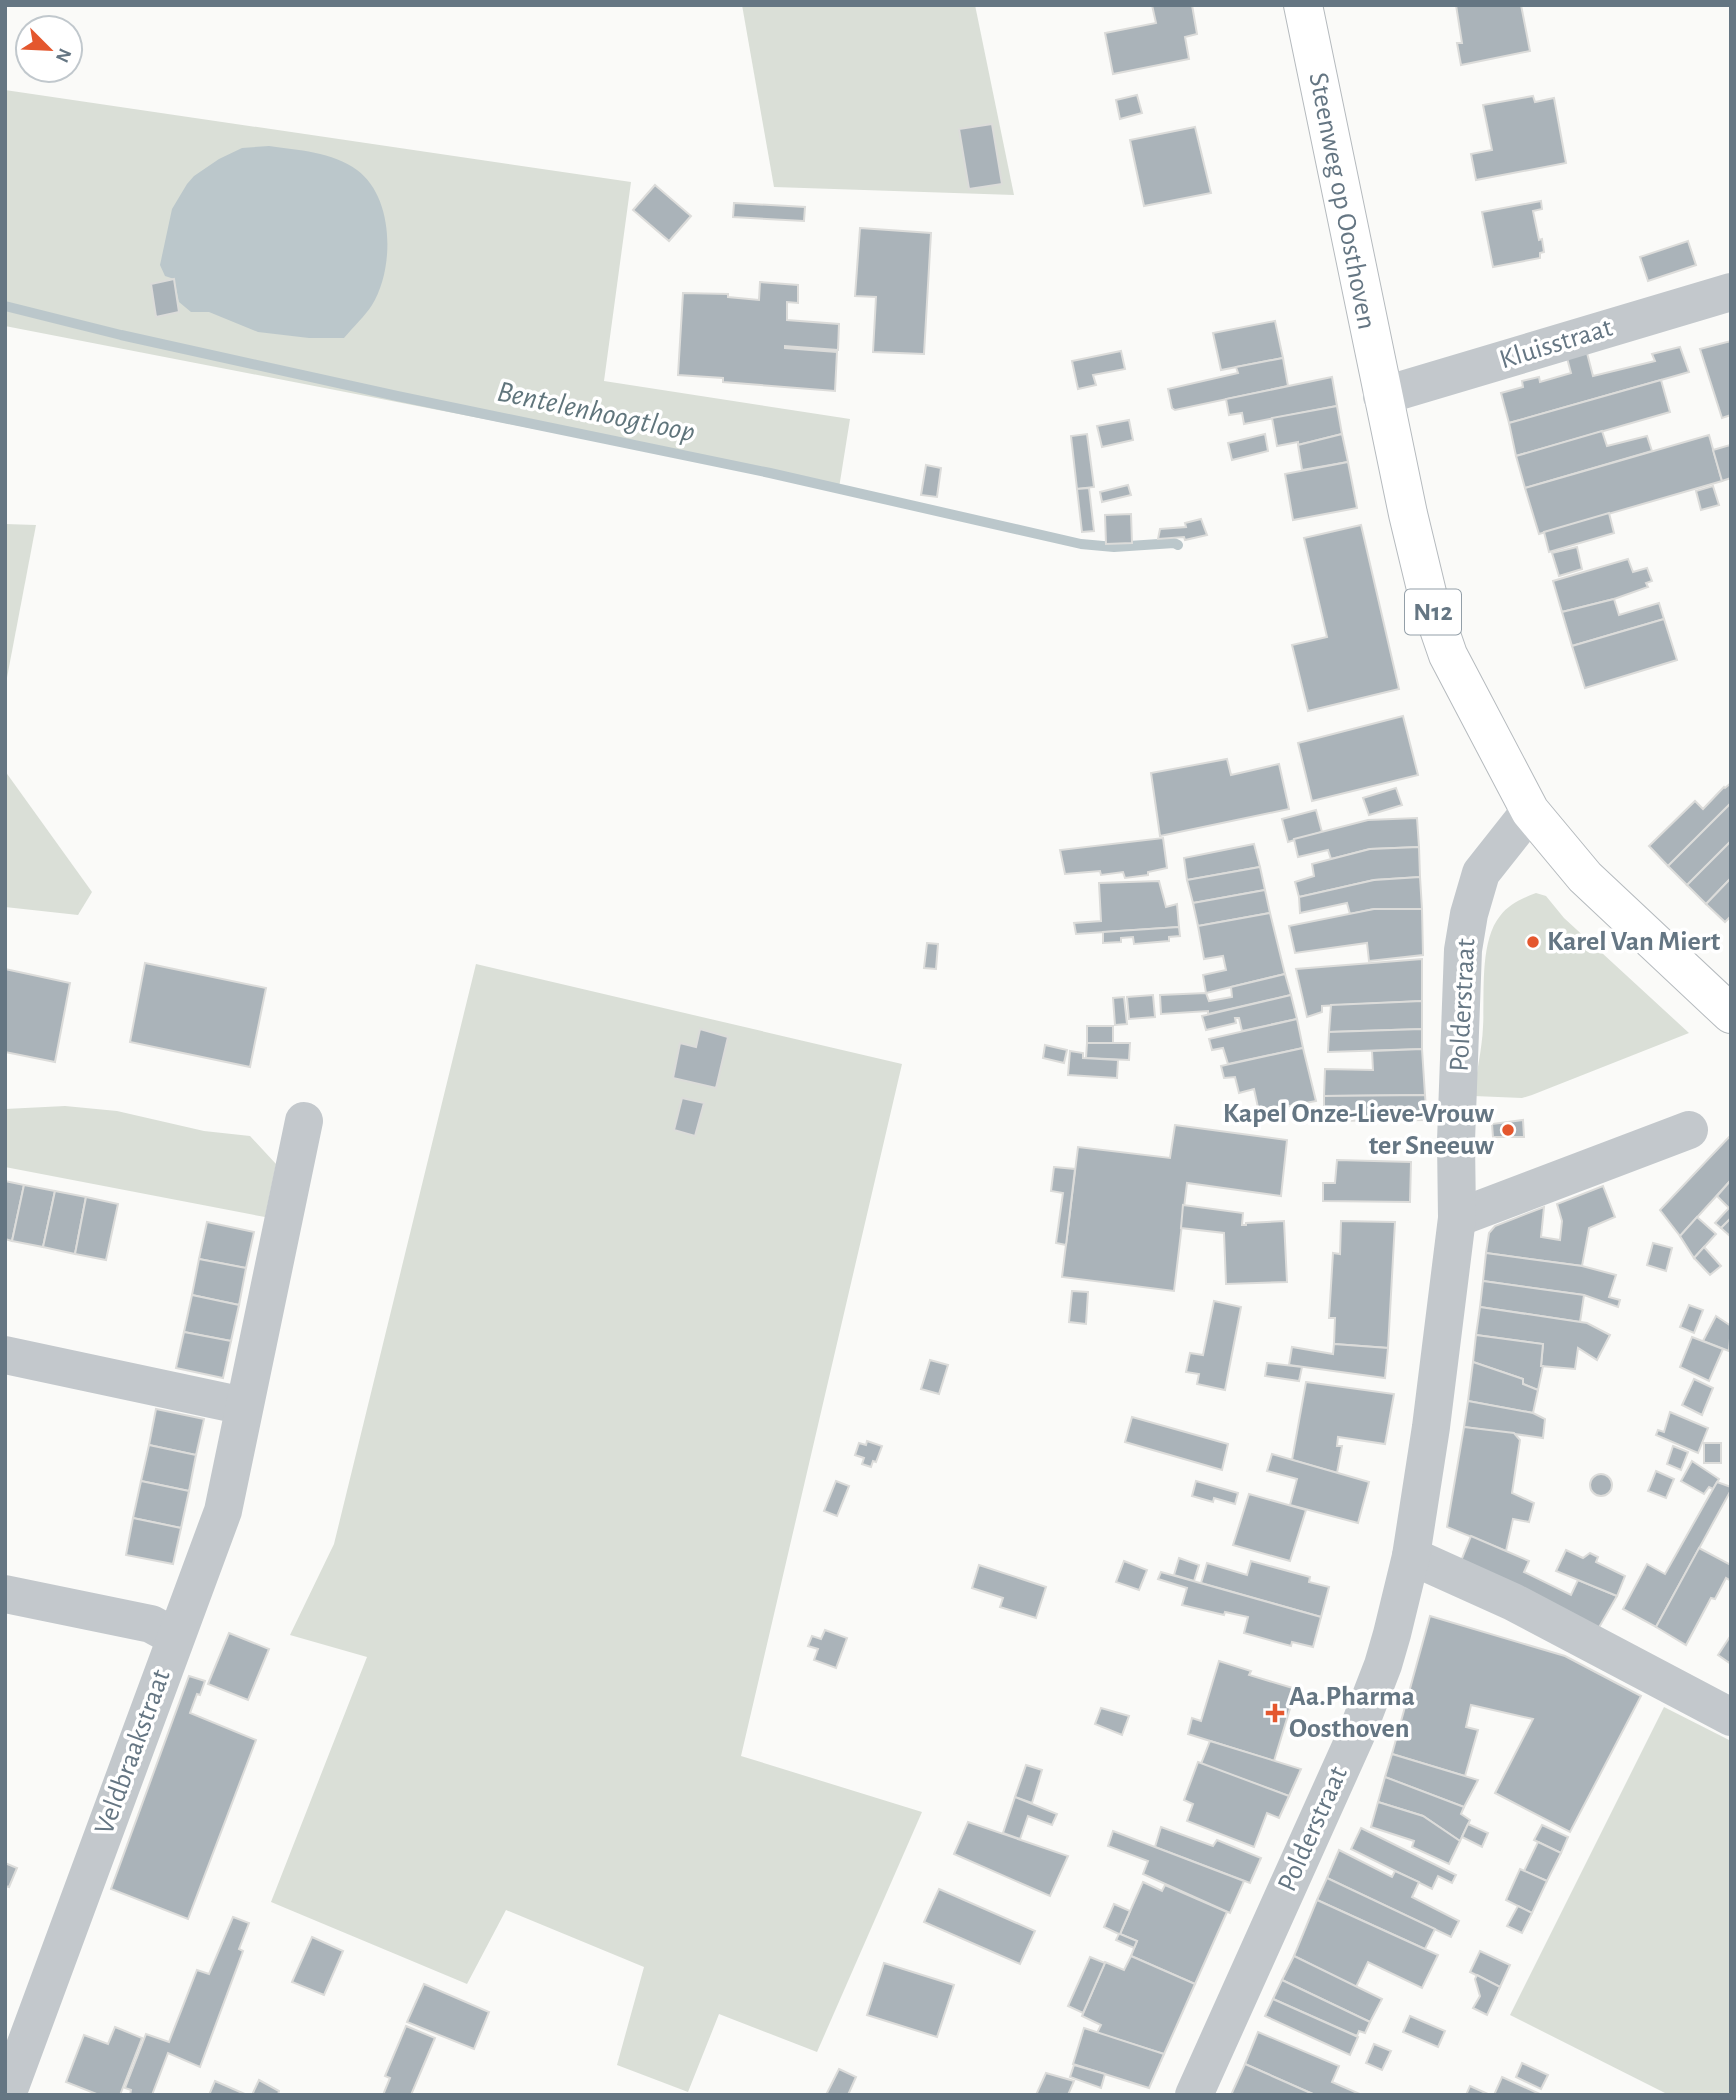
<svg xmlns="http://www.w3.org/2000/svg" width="1736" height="2100" viewBox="0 0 1736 2100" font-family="'Alegreya Sans',sans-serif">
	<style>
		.green { fill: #dadfd7 }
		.water { fill: #bbc7cb }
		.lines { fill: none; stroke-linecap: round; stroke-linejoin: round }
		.stream { stroke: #bbc7cb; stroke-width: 10 }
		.building { fill: #aab3b9; stroke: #dcdcda; stroke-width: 2 }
		.major-casing { stroke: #b5babe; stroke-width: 40 }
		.minor { stroke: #c3c8cc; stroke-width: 38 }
		.major { stroke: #fff; stroke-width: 38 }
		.poi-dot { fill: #e4572e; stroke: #fff; stroke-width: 2.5 }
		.labels { text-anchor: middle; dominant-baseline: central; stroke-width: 7; stroke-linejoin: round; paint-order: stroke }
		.shield { fill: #fff; stroke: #939fa8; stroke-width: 2 }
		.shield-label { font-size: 26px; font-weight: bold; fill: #657683 }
		.street-label { font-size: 28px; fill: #657683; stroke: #fff }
		.poi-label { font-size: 28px; font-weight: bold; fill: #657683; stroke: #fff; text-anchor: start }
		.water-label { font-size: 30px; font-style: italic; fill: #60757c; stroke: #fff }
	</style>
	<rect width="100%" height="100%" fill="#fafaf8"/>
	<g class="green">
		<polygon points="742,5 975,5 1014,195 774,187"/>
		<polygon points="5,90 631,182 604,381 850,419 839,488 5,326"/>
		<polygon points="5,524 36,525 5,688"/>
		<polygon points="5,771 92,892 78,915 5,907"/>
		<path d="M1536 893 1546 896 1564 918 1689 1033 1532 1095 1522 1098 1474 1096C1476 1073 1482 1050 1483 1027 1485 995 1479 942 1500 916 1509 904 1523 898 1536 893Z"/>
		<polygon points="476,964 902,1064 741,1756 922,1812 817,2052 719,2014 688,2092 617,2065 644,1967 506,1910 467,1984 271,1902 367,1657 290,1635 334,1544"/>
		<polygon points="65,1106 117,1111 204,1131 250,1136 276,1164 265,1217 5,1167 5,1109"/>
		<polygon points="1664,1707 1731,1741 1731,2095 1669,2095 1510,2015"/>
	</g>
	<path class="water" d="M269 146C297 150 333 152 357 170 394 197 395 268 372 305 365 316 353 327 344 338H309L258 332 209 312H191L179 302 174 279 165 276 160 265 172 209 187 184 194 176 219 159 242 148Z"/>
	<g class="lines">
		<polyline class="stream" points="5,306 121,335 397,396 770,473 1081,544 1114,547 1174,543 1178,545"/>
	</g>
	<g class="building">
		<polygon points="1152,5 1192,5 1197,34 1185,37 1189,59 1113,74 1105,33 1156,23"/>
		<polygon points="1456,5 1521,5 1530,51 1461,65 1457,43 1462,43"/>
		<polygon points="1137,95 1142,113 1120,119 1116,100"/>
		<polygon points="1533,96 1535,102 1554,98 1566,163 1476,180 1471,154 1492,150 1483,105"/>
		<polygon points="992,124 1002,184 969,189 959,129"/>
		<polygon points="1195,127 1211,193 1144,206 1130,140"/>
		<polygon points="655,185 691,216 669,241 633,210"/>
		<polygon points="1541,201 1542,209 1533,211 1539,240 1542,239 1544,252 1540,253 1540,258 1493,267 1482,212"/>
		<polygon points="734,203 805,207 804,221 733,217"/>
		<polygon points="860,228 931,233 924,354 873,352 876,297 855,296"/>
		<polygon points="1688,241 1696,265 1648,281 1640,257"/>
		<polygon points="174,279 179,312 156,317 151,284"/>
		<polygon points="760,282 798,285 798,303 787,302 787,320 839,324 838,350 785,346 785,348 837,352 835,391 723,382 723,378 678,375 683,293 728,294 728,297 759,300"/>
		<polygon points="1275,321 1283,358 1221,370 1213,333"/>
		<polygon points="1731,341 1731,415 1722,418 1700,349"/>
		<polygon points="1680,347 1689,372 1509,423 1501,393 1523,387 1522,381 1539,377 1540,382 1571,373 1567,358 1587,353 1593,376 1655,361 1652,354"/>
		<polygon points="1121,351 1125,369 1093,375 1096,385 1078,389 1072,361"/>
		<polygon points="1283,358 1288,386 1175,410 1172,408 1168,389 1238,373 1236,367"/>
		<polygon points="1332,377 1337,406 1244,424 1242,413 1229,415 1226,399"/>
		<polygon points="1661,380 1670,412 1516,456 1509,423"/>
		<polygon points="1337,406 1342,434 1298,445 1298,442 1277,446 1272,418"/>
		<polygon points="1129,420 1133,440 1102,447 1097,426"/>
		<polygon points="1602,431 1607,446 1647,436 1652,451 1525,488 1516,456"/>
		<polygon points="1087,434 1094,487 1077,489 1071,436"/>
		<polygon points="1265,434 1268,451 1232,460 1228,443"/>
		<polygon points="1342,434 1348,462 1302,470 1298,445"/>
		<polygon points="1709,435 1722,481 1539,534 1525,488"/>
		<polygon points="1730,445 1731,478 1722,481 1713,450"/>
		<polygon points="1348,462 1357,508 1293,520 1285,474"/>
		<polygon points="926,465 941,468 937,497 921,495"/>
		<polygon points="1128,485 1131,495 1102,502 1100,492"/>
		<polygon points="1713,486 1719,505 1701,510 1696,491"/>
		<polygon points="1089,488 1094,531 1082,532 1077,489"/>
		<polygon points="1609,513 1614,533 1549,552 1544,532"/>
		<polygon points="1131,514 1132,543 1106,544 1105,515"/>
		<polygon points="1201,519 1207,535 1185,540 1184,537 1158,539 1160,529 1186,527 1185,523"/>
		<polygon points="1361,525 1399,689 1308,711 1292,645 1327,637 1304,538"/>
		<polygon points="1577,547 1582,569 1559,576 1552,553"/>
		<polygon points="1628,559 1633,572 1647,568 1652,581 1646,583 1648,587 1614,599 1562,612 1553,581"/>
		<polygon points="1614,599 1619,615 1659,603 1664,619 1572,646 1562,612"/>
		<polygon points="1664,619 1677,660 1585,688 1572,646"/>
		<polygon points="1403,716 1418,775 1312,801 1298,743"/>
		<polygon points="1227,759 1231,775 1279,764 1289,809 1160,836 1151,773"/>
		<polygon points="1731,783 1731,803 1668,866 1649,846 1695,801 1703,809 1724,787 1725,788"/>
		<polygon points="1396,788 1402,805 1369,815 1363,798"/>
		<polygon points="1731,803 1731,841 1687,885 1668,866"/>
		<polygon points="1316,810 1322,832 1288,842 1282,819"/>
		<polygon points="1417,818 1419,847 1370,849 1331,859 1328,850 1298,857 1294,839 1368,820"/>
		<polygon points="1163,838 1167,868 1148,872 1148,875 1125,878 1123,872 1101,875 1100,871 1065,874 1060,850"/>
		<polygon points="1731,841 1731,878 1706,904 1687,885"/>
		<polygon points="1254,844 1260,867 1187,880 1184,858"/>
		<polygon points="1419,847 1420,877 1374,880 1299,897 1295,882 1314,876 1312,864 1370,849"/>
		<polygon points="1260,867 1265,890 1193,903 1187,880"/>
		<polygon points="1420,877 1422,909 1374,909 1350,914 1347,903 1300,913 1299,897 1374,880"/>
		<polygon points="1731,878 1731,916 1725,922 1706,904"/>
		<polygon points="1159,881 1166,907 1177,904 1179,927 1076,934 1074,923 1101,921 1099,883"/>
		<polygon points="1265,890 1270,913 1198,926 1193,903"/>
		<polygon points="1374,909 1422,909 1423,955 1369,961 1367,943 1295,953 1289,926"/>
		<polygon points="1270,913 1285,974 1206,993 1203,975 1226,970 1223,956 1204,959 1198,926"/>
		<polygon points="1179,927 1180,936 1169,937 1169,941 1134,944 1133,937 1121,938 1121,942 1103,943 1103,932"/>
		<polygon points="927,943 938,944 936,969 924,968"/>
		<polygon points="1422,959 1422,1001 1322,1006 1322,1012 1307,1017 1296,969"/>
		<polygon points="145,963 266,988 250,1067 130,1042"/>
		<polygon points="5,969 70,983 55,1062 5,1052"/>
		<polygon points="1285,974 1291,995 1208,1014 1208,1011 1161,1014 1160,995 1206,993 1209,1001 1232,997 1231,987"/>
		<polygon points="1153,995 1155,1017 1129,1019 1127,997"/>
		<polygon points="1291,995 1297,1019 1242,1031 1239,1018 1235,1018 1236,1023 1206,1030 1202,1016"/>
		<polygon points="1124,997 1127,1024 1115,1025 1113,998"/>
		<polygon points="1422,1001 1422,1029 1329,1032 1331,1005"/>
		<polygon points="1297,1019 1303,1048 1228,1064 1223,1048 1212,1050 1209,1039"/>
		<rect x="1087" y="1026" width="26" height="17"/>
		<polygon points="700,1029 728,1037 716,1088 673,1078 680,1043 696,1047"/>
		<polygon points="1422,1029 1422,1049 1328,1052 1329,1032"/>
		<polygon points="1087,1043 1130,1043 1129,1060 1086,1058"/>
		<polygon points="1045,1045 1067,1050 1064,1063 1043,1058"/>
		<polygon points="1303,1048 1316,1101 1259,1112 1254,1089 1239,1093 1235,1077 1224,1078 1221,1066"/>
		<polygon points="1422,1049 1425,1095 1324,1096 1325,1069 1373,1070 1372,1051"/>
		<polygon points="1070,1051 1083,1053 1083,1058 1118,1060 1117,1078 1068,1075"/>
		<polygon points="1425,1095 1427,1120 1324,1121 1324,1096"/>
		<polygon points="682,1098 704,1103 695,1136 674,1130"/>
		<polygon points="1523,1120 1524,1137 1493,1137 1492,1124"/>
		<polygon points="1175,1125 1287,1140 1281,1196 1187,1183 1174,1291 1062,1277 1078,1147 1170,1158"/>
		<polygon points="1731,1135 1731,1180 1680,1236 1660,1210"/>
		<polygon points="1337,1160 1411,1162 1410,1202 1323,1201 1323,1183 1335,1183"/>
		<polygon points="1054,1167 1075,1169 1066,1245 1056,1243 1063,1193 1051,1191"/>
		<polygon points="1731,1180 1731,1218 1721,1228 1715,1223 1729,1208 1717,1196"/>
		<polygon points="5,1181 24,1185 12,1241 5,1239"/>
		<polygon points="24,1185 55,1191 43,1247 12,1241"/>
		<polygon points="1603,1186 1615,1217 1589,1228 1582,1266 1486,1253 1489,1233 1495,1226 1544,1207 1541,1237 1560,1240 1562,1221 1557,1204"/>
		<polygon points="55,1191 86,1197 75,1254 43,1247"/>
		<polygon points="86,1197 118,1204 106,1260 75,1254"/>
		<polygon points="1183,1205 1243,1213 1242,1225 1246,1225 1246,1223 1284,1221 1287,1282 1226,1284 1224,1233 1181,1228"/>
		<polygon points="1697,1217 1716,1234 1694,1258 1680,1236"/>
		<polygon points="1731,1218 1731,1237 1721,1228"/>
		<polygon points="1341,1221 1395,1222 1388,1348 1334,1344 1335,1318 1329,1318 1333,1253 1340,1254"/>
		<polygon points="207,1222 254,1232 246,1268 199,1259"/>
		<polygon points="1653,1243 1672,1248 1666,1271 1647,1265"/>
		<polygon points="1704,1247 1721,1266 1710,1275 1694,1258"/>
		<polygon points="1486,1253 1582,1266 1616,1275 1609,1297 1620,1300 1618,1307 1584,1295 1483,1281"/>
		<polygon points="199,1259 246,1268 239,1305 192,1295"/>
		<polygon points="1483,1281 1584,1295 1580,1322 1480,1307"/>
		<polygon points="1072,1291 1088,1292 1086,1324 1069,1322"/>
		<polygon points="192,1295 239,1305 231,1341 184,1332"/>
		<polygon points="1214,1301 1241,1307 1225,1390 1197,1384 1199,1374 1186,1372 1190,1353 1203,1355"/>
		<polygon points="1689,1305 1703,1310 1694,1333 1680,1327"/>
		<polygon points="1480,1307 1587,1323 1610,1335 1597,1360 1578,1348 1575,1369 1541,1366 1543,1344 1476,1335"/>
		<polygon points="1716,1316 1731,1326 1729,1351 1703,1341"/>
		<polygon points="184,1332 231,1341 223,1378 176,1368"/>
		<polygon points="1476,1335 1543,1344 1541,1366 1543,1366 1538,1390 1523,1384 1523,1379 1473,1362"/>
		<polygon points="1692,1337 1723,1349 1709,1381 1680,1367"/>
		<polygon points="1334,1344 1388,1348 1385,1378 1289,1365 1292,1347 1333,1354"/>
		<polygon points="930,1360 948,1365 939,1394 921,1389"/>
		<polygon points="1473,1362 1523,1379 1523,1384 1538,1390 1533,1413 1468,1401"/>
		<polygon points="1267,1363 1302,1367 1299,1381 1265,1376"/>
		<polygon points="1694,1379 1713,1388 1702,1415 1682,1405"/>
		<polygon points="1306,1382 1394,1394 1385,1444 1338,1437 1337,1446 1342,1446 1337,1473 1292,1460"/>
		<polygon points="1468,1401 1533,1413 1545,1419 1543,1438 1464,1427"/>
		<polygon points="156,1409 204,1419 196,1455 149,1445"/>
		<polygon points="1670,1412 1708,1428 1698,1453 1656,1435 1658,1430 1664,1432"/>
		<polygon points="1132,1417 1228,1444 1222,1470 1125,1442"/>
		<polygon points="1464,1427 1514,1433 1520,1440 1512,1493 1534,1503 1529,1522 1513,1519 1506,1551 1447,1527"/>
		<polygon points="867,1441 882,1446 876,1462 873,1461 871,1467 862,1464 864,1458 855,1455 859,1443 866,1445"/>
		<rect x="1704" y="1443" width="17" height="20"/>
		<polygon points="149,1445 196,1455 189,1491 141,1481"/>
		<polygon points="1673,1446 1688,1452 1681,1470 1667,1464"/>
		<polygon points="1272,1454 1369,1482 1358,1523 1290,1505 1297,1479 1267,1471"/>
		<polygon points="1692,1461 1719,1479 1713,1489 1709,1487 1704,1494 1681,1481"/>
		<polygon points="1656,1471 1674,1479 1666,1498 1648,1491"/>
		<circle cx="1601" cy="1485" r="11"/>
		<polygon points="141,1481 189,1491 181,1528 133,1518"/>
		<polygon points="836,1481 849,1486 837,1516 824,1511"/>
		<polygon points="1196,1481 1238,1493 1235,1504 1214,1498 1213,1502 1192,1496"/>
		<polygon points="1717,1482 1731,1487 1731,1490 1656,1627 1623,1609 1647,1564 1665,1574"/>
		<polygon points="1249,1494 1306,1510 1290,1561 1233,1545"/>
		<polygon points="133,1518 181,1528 173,1564 126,1555"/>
		<polygon points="1471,1536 1529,1561 1524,1572 1571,1595 1578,1580 1617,1596 1594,1636 1459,1566"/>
		<polygon points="1699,1548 1731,1565 1731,1581 1726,1578 1715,1599 1711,1598 1686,1645 1656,1627"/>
		<polygon points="1566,1550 1583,1558 1590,1553 1598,1557 1596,1562 1625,1576 1617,1596 1556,1571"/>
		<polygon points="1179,1558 1199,1565 1194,1581 1174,1575"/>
		<polygon points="1124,1561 1147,1570 1139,1590 1116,1582"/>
		<polygon points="1251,1561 1310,1577 1309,1582 1329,1587 1321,1617 1201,1583 1207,1563 1247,1575"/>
		<polygon points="979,1565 1046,1587 1036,1618 1000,1607 1003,1598 972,1588"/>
		<polygon points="1161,1572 1321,1617 1313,1647 1292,1642 1291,1646 1244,1633 1248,1617 1225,1612 1224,1615 1182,1605 1187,1588 1158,1579"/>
		<polygon points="1430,1616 1565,1656 1641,1696 1570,1832 1495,1793 1533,1719 1471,1705 1466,1727 1478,1730 1465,1776 1392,1754"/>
		<polygon points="825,1630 847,1638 836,1668 814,1660 818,1649 808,1646 812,1636 821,1639"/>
		<polygon points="229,1633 269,1649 248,1700 208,1684"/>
		<polygon points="1731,1635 1731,1664 1718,1655"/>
		<polygon points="1219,1661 1251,1671 1249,1675 1296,1689 1274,1761 1188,1734 1192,1718 1201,1721"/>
		<polygon points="189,1676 205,1681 200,1695 197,1694 190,1713 256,1740 188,1919 111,1889"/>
		<polygon points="1101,1708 1129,1716 1122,1735 1095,1724"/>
		<polygon points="1210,1741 1301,1769 1289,1796 1201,1764"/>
		<polygon points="1392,1754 1478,1780 1464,1807 1385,1777"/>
		<polygon points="1198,1762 1289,1796 1279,1818 1267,1813 1254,1847 1187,1821 1193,1804 1184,1800"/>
		<polygon points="1026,1765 1042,1770 1032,1803 1015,1797"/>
		<polygon points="1385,1777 1464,1807 1461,1814 1470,1820 1460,1841 1423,1816 1378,1802"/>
		<polygon points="1015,1797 1057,1814 1052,1825 1028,1816 1020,1839 1003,1833"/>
		<polygon points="1378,1802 1423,1816 1460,1841 1449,1864 1412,1847 1414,1841 1371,1827"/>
		<polygon points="968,1822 1068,1856 1050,1896 954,1854"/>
		<polygon points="1468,1824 1488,1833 1482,1847 1462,1837"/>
		<polygon points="1542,1825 1568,1837 1561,1853 1534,1840"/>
		<polygon points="1161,1827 1213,1846 1217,1840 1261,1858 1250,1883 1155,1847"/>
		<polygon points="1361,1828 1456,1875 1452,1883 1438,1876 1432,1889 1351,1849"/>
		<polygon points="1113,1831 1244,1881 1230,1913 1143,1874 1148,1861 1108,1846"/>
		<polygon points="1538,1842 1561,1853 1547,1881 1524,1871"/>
		<polygon points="1339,1850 1392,1877 1395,1871 1419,1882 1412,1897 1459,1921 1451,1937 1327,1878"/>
		<polygon points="5,1863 17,1868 9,1887 5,1886"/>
		<polygon points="1520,1869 1547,1881 1532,1913 1506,1900"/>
		<polygon points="1327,1878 1435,1929 1425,1949 1317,1900"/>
		<polygon points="1143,1882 1162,1891 1165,1885 1227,1912 1195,1984 1131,1956 1137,1941 1120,1934"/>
		<polygon points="939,1889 1035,1931 1020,1964 924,1922"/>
		<polygon points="1317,1900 1438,1955 1422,1988 1368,1962 1356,1987 1294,1956"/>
		<polygon points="1114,1904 1130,1911 1120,1934 1137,1941 1134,1948 1116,1940 1119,1934 1104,1927"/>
		<polygon points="1518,1906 1532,1913 1522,1933 1507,1926"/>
		<polygon points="233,1917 249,1923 239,1949 243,1951 200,2067 168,2053 152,2095 130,2095 131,2090 125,2088 146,2034 169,2042 197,1970 209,1974"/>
		<polygon points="312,1937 343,1951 324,1995 292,1982"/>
		<polygon points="1480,1951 1510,1965 1500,1987 1470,1972"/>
		<polygon points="1131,1956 1195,1984 1164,2054 1097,2033 1101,2025 1082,2016 1105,1962 1124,1970"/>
		<polygon points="1294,1956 1382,1999 1370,2022 1282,1980"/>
		<polygon points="1090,1957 1105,1963 1083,2013 1068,2006"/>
		<polygon points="884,1963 954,1985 937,2037 867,2015"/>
		<polygon points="1477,1975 1500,1987 1487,2015 1473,2008 1480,1996 1475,1979"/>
		<polygon points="1282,1980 1370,2022 1365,2033 1359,2031 1357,2036 1273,1999"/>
		<polygon points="424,1984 489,2012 474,2049 407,2022"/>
		<polygon points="1273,1999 1358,2037 1350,2055 1265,2016"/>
		<polygon points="1410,2016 1445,2031 1438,2047 1403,2032"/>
		<polygon points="406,2026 435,2038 411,2095 383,2095 390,2078 385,2076"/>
		<polygon points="115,2027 142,2038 120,2095 99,2095 66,2082 84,2035 108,2044"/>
		<polygon points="1084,2028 1164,2054 1149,2088 1073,2064"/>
		<polygon points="1258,2032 1339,2066 1332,2082 1362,2095 1315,2095 1245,2064"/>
		<polygon points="1374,2044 1391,2051 1382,2070 1366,2063"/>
		<polygon points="1522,2063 1548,2075 1541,2089 1516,2077"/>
		<polygon points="1245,2064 1315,2095 1231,2095"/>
		<polygon points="1074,2065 1105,2074 1101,2088 1070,2077"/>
		<polygon points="839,2069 856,2077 848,2095 826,2095"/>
		<polygon points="1046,2073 1074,2081 1068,2095 1036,2095"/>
		<polygon points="1502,2077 1542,2095 1494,2095"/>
		<polygon points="259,2080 279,2091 278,2095 252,2095"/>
		<polygon points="215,2081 247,2095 209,2095"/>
		<polygon points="1470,2086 1490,2095 1466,2095"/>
	</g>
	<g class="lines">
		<defs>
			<polyline id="major" points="1303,5 1408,514 1428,597 1448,655 1530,811 1585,877 1731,1014"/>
		</defs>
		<use href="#major" class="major-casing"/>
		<g class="minor">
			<polyline points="1382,396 1731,292"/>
			<polyline points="1457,1218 1689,1130"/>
			<polyline points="5,1355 244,1406"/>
			<polyline points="1411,1556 1513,1602 1731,1717"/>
			<polyline points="5,1594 151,1624 175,1637"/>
			<polyline points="7,2095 223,1511 304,1121"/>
			<polyline points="1194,2095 1356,1735 1383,1665 1392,1634 1411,1556 1431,1427 1457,1218 1456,1141 1463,950 1469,914 1481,873 1530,811"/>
		</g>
		<use href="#major" class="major"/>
	</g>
	<g class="poi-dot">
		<circle cx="1533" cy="942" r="7"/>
		<circle cx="1508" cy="1130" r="7"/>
		<path d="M1271.5 1702.5h7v7h7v7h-7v7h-7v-7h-7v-7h7z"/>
	</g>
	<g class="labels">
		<rect class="shield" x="1405" y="589.5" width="56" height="45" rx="5"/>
		<g class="shield-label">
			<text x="1433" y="612">N12</text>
		</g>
		<g class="street-label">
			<text transform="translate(1342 201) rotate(79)">Steenweg op Oosthoven</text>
			<text transform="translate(1556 344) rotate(-17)">Kluisstraat</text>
			<text transform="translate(1463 1005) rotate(-87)">Polderstraat</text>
			<text transform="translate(133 1752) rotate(-70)">Veldbraakstraat</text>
			<text transform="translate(1313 1829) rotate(-66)">Polderstraat</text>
		</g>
		<g class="poi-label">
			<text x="1547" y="942">Karel Van Miert</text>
			<text x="1494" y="1114" text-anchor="end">Kapel Onze-Lieve-Vrouw<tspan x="1494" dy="32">ter Sneeuw</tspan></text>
			<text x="1289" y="1697">Aa.Pharma<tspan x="1289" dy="32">Oosthoven</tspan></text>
		</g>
		<g class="water-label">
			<text transform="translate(596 412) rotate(12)">Bentelenhoogtloop</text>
		</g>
	</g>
	<rect width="1736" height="2100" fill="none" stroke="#657683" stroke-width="14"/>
	<g transform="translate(49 49) rotate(114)"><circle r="33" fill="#ffffff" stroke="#c1c8cd" stroke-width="2"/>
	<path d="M0-5L12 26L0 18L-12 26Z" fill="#e4572e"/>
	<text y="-10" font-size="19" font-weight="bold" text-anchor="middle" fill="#657683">N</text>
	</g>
</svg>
